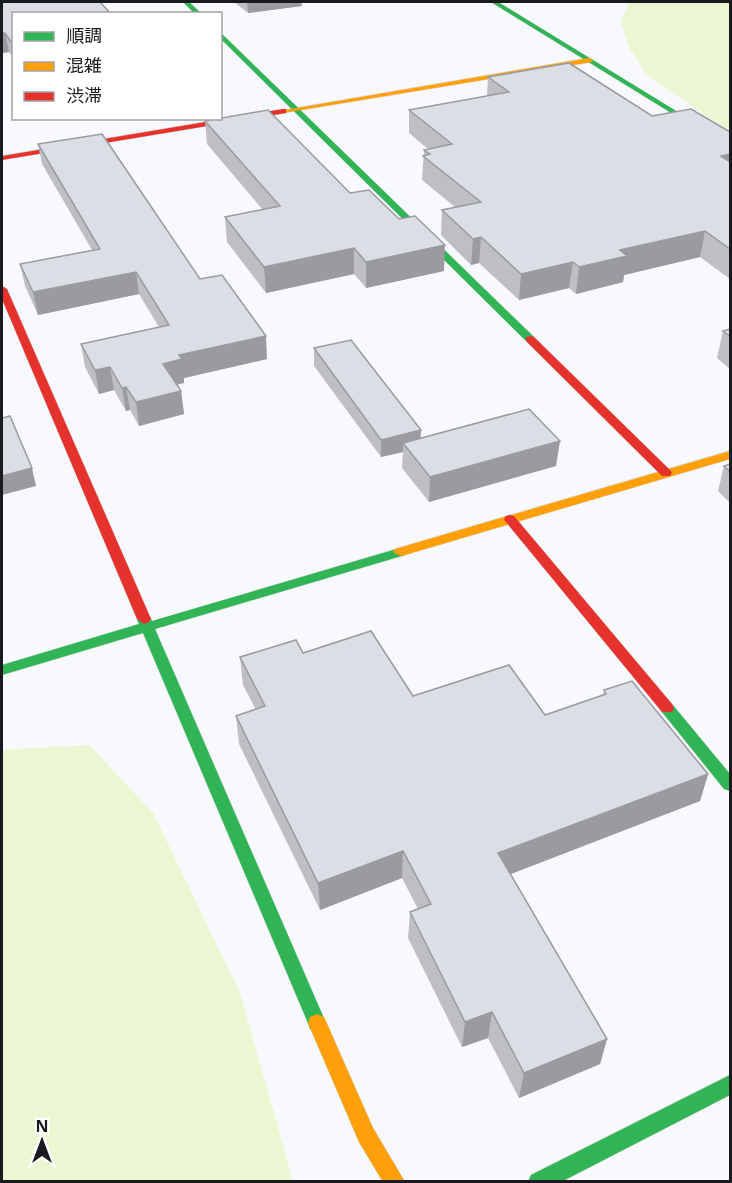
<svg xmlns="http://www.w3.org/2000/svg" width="732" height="1183" viewBox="0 0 732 1183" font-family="'Open Sans','Noto Sans JP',sans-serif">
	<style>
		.green { fill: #ebf6d2 }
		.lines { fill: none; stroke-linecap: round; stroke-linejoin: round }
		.fast-casing { stroke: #d4d6d9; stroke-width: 1 }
		.slow-casing { stroke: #d4d6d9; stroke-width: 1 }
		.jam-casing { stroke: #d4d6d9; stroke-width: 1 }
		.fast { fill: #30b455; fill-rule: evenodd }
		.slow { fill: #ff9f0a; fill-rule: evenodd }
		.jam { fill: #e5322d; fill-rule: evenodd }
		.wall { fill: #bdbfc5 }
		.shaded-wall { fill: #9a9ba0 }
		.building { fill: #dcdee5; stroke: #9a9ba0; stroke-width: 1.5 }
	</style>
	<rect width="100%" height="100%" fill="#f7f9fc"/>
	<g class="green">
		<polygon points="629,2 730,2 730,133 646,74 629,47 621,22"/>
		<polygon points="89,745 153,813 240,993 293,1181 2,1181 2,750"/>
	</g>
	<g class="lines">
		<defs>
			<g id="fast">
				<polygon points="183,2 189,2 202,14 195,14"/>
				<polygon points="491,2 498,2 730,144 730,149"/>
				<polygon points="220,32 534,337 534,341 526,341 220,38"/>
				<polygon points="400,548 407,552 405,555 155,629 326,1023 324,1029 317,1032 310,1029 308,1023 143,633 2,675 2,665 139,624 137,619 139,616 149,616 152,621"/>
				<polygon points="667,702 672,704 730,774 730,791 724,789 662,712 660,708 662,704"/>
				<polygon points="730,1075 730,1095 561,1182 528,1182 531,1175"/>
			</g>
			<g id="slow">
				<polygon points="589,58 593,60 592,62 283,113 279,111"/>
				<polygon points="730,451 730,459 405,555 400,556 393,552 395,549"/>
				<polygon points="317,1014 324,1017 373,1128 405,1182 383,1182 359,1142 308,1023 310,1017"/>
			</g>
			<g id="jam">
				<polygon points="283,109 286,109 286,113 2,160 2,156"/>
				<polygon points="2,286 7,289 151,619 149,622 144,624 137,619 2,299"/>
				<polygon points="530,336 534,337 670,470 672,473 670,476 662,476 526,341 526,337"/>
				<polygon points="510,515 514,516 672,704 674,708 672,712 662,712 506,522 504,519 506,516"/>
			</g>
		</defs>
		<use href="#fast" class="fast-casing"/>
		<use href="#slow" class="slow-casing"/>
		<use href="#jam" class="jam-casing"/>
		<use href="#fast" class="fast"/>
		<use href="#slow" class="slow"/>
		<use href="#jam" class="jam"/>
	</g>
	<g class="wall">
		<polygon points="2,2 14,14 14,59 9,52 2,53"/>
		<polygon points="234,2 301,2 302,6 248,13"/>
		<polygon points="488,77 652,116 730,132 730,279 700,257 624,275 623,282 576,294 569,288 519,300 479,263 471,265 441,235 442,210 455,207 422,180 424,150 428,149 409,133 409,110 487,96"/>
		<polygon points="205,121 444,271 366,288 354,274 266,293 227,242 225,217 263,210 207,144"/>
		<polygon points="38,144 200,279 267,359 184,378 184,383 177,384 181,391 184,414 139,426 130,410 126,411 114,390 99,394 85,367 81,344 159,327 139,294 38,315 25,286 20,264 92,250 42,164"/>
		<polygon points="730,329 730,369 717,358 723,331"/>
		<polygon points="314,348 421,438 556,466 429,502 402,468 403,452 381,457 314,366"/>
		<polygon points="730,464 730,503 718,491 724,466"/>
		<polygon points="303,653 413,696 545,715 603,695 604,690 708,774 700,801 511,874 607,1039 600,1064 519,1098 488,1038 462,1047 408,938 410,912 418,909 402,878 320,910 239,744 236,716 256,710 243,685 240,657"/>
	</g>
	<g class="shaded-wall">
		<polygon points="247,2 301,2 302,6 248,13"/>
		<polygon points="2,33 5,33 9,52 2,53"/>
		<polygon points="730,154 730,177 721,156"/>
		<polygon points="705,231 700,257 624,275 623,282 576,294 579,267 620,250"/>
		<polygon points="481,237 479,263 471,265 473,239"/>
		<polygon points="445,245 444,271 366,288 366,262"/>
		<polygon points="354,248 354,274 266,293 264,267"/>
		<polygon points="573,262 569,288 519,300 521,274"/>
		<polygon points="136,272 139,294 38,315 33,292"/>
		<polygon points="266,336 267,359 184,378 184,383 167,387 163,364 179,355"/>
		<polygon points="110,367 114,390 99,394 95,370"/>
		<polygon points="126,387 130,410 126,411 122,388"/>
		<polygon points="181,391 184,414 139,426 136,402"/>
		<polygon points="421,430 420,447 403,443 403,452 381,457 381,440"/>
		<polygon points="560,441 556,466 429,502 430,477"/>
		<polygon points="32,468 36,486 2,495 2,476"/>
		<polygon points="708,774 700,801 495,880 498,853"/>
		<polygon points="403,851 402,878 320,910 318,883"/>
		<polygon points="492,1012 488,1038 462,1047 465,1022"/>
		<polygon points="607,1039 600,1064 519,1098 524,1073"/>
	</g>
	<g class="building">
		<polygon points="2,2 100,2 111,14 14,14 14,46 5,33 2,33"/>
		<polygon points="569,63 652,116 691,109 730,132 730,154 721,156 730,162 730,249 705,231 620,250 627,256 579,267 573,262 521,274 481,237 473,239 442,210 481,202 423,156 430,154 424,150 452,144 409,110 509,92 488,77"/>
		<polygon points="268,110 350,193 369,190 399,219 415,216 445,245 366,262 354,248 264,267 225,217 280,206 205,121"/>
		<polygon points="102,134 200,279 222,275 266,336 179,355 182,359 163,364 181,391 136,402 126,387 122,388 110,367 95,370 81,344 169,325 136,272 33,292 20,264 100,249 38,144"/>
		<polygon points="730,329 730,336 723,331"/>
		<polygon points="351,340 421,430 381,440 314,348"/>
		<polygon points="529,409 560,441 430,477 403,443"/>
		<polygon points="10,416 32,468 2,476 2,418"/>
		<polygon points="730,464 730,472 724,466"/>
		<polygon points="371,631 413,696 509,665 545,715 606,694 604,690 632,681 708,774 498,853 607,1039 524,1073 492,1012 465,1022 410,912 431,904 403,851 318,883 236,716 265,706 240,657 296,640 303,653"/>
	</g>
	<rect width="732" height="1183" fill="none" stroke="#181a1d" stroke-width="6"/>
	<rect x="12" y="12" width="210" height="108" fill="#ffffff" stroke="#a3a3a5" stroke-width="1.5"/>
	<rect x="24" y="32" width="30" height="9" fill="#30b455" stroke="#a3a3a5" stroke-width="1.5"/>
	<text x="66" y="42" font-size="18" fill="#181a1d">順調</text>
	<rect x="24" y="62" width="30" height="9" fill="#ff9f0a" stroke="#a3a3a5" stroke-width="1.5"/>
	<text x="66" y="72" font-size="18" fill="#181a1d">混雑</text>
	<rect x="24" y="92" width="30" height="9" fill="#e5322d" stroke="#a3a3a5" stroke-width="1.5"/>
	<text x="66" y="102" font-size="18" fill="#181a1d">渋滞</text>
	<g transform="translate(42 1141)" stroke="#ffffff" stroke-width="4.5" paint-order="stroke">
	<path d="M0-4.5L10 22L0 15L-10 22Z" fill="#181a1d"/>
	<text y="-9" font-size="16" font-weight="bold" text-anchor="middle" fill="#181a1d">N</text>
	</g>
</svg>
